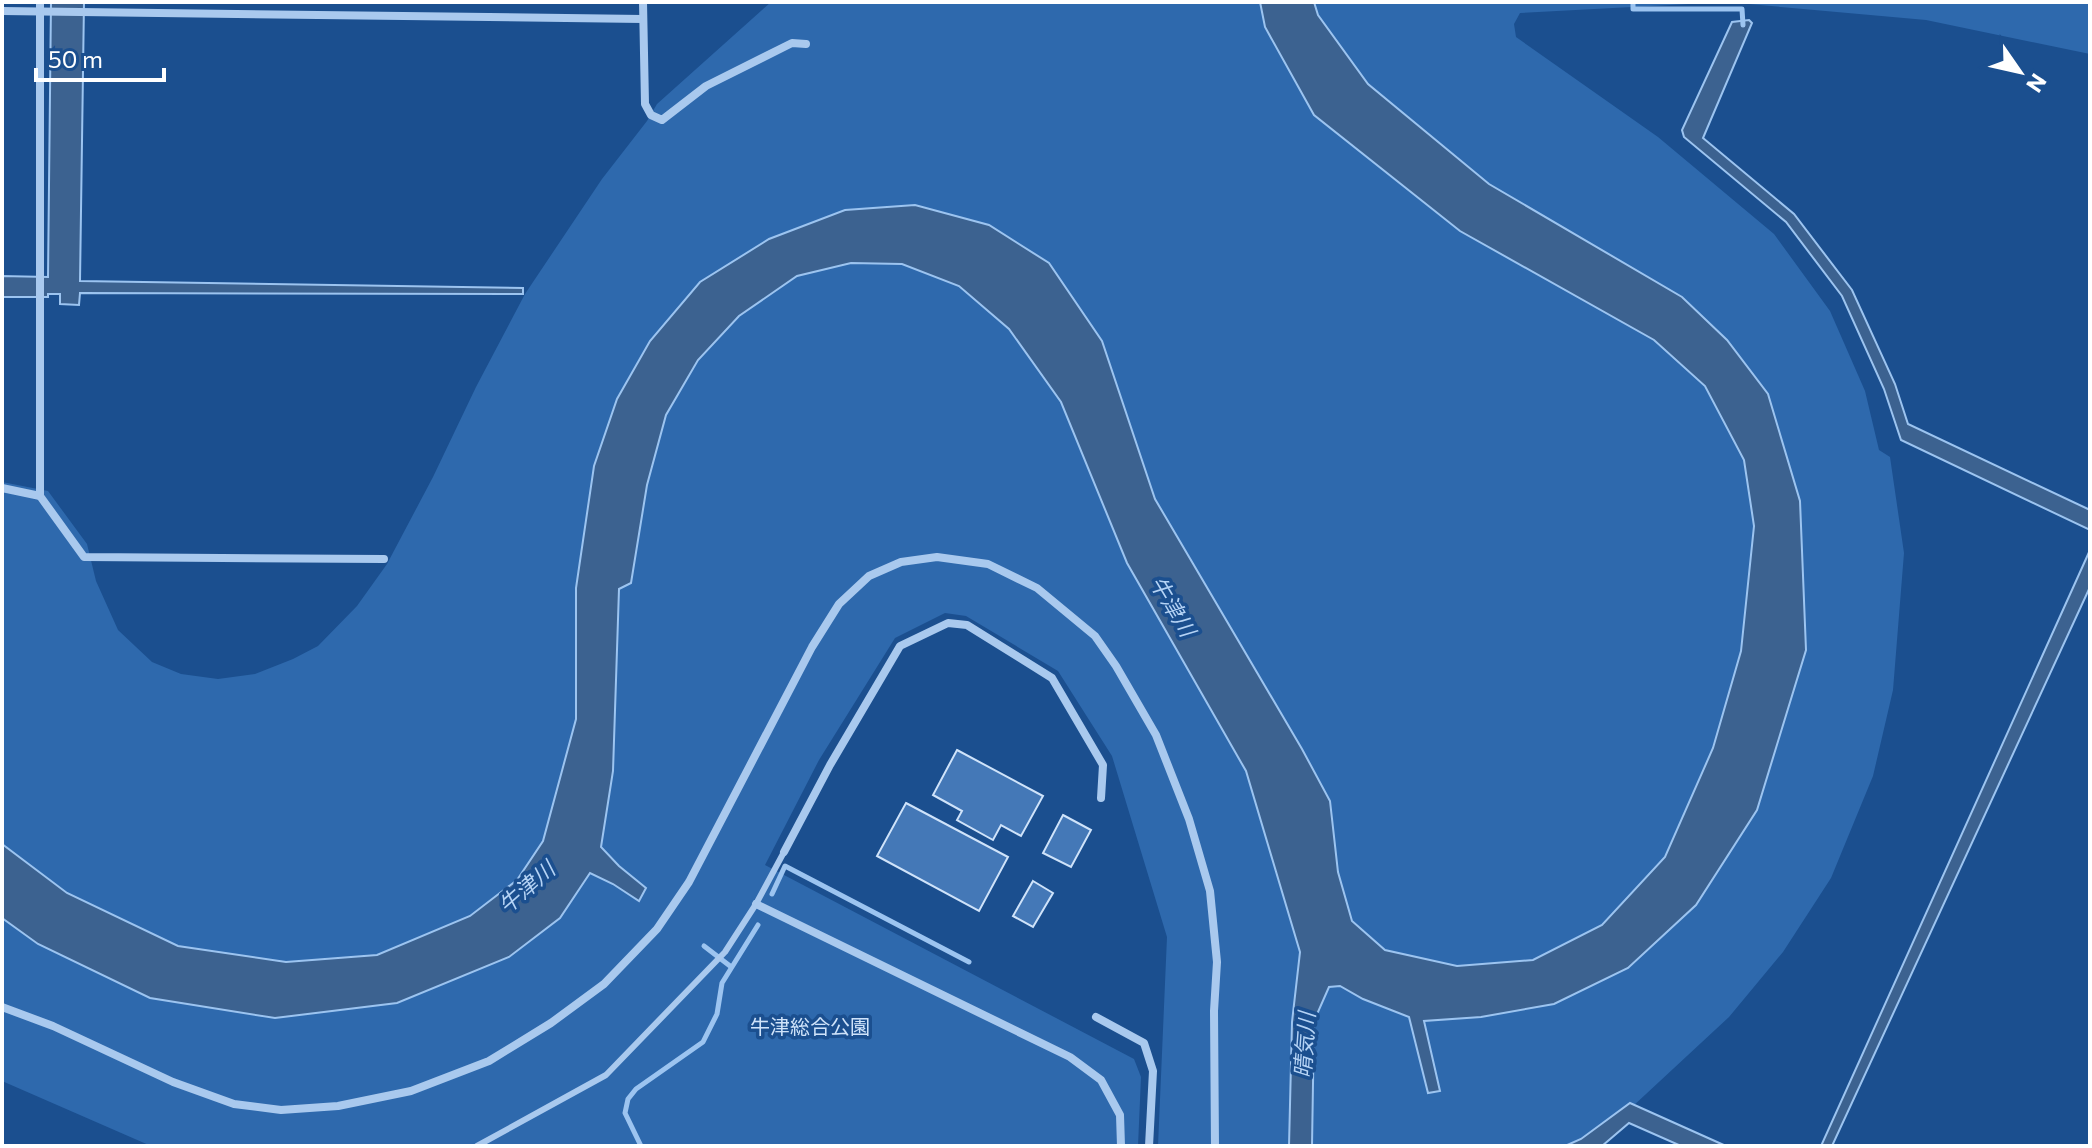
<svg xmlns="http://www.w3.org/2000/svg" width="2092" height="1148" viewBox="0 0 2092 1148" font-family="Commissioner,'Noto Sans JP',sans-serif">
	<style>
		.green { fill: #2e69ad }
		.water { fill: #3c6290; stroke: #9cc4f0; stroke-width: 2 }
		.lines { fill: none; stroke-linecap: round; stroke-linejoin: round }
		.stream { stroke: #9cc4f0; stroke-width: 5 }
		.building { fill: #4478b7; stroke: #cfe3fa; stroke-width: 2 }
		.lane { stroke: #a9c9ee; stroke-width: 6 }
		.street { stroke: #a9c9ee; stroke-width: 8 }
		.labels { text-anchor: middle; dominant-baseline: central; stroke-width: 7; stroke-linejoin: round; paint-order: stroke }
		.park-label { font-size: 20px; fill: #cfe3fa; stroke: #1b4f8f }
		.water-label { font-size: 22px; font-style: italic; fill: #b5d3f5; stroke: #1b4f8f }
	</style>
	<rect width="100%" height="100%" fill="#1b4f8f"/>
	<g class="green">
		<polygon points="771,2 1260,2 1265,27 1314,115 1460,231 1654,340 1705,386 1744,460 1754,526 1741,651 1713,748 1665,857 1602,925 1533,960 1457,966 1385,950 1352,921 1338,872 1330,801 1302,749 1155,499 1102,341 989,225 700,282 576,588 576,719 543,841 517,880 470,916 377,955 286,962 178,946 67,893 2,844 2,482 48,491 87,544 96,581 118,630 152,662 181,674 218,679 255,674 293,659 318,646 357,606 387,564 433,477 476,387 525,294 602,179 647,121 657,104"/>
		<polygon points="1314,2 2090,2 2090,54 1926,20 1726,2 1520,13 1514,24 1516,37 1658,137 1774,234 1830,311 1865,391 1879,450 1890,457 1904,553 1893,690 1873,776 1831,878 1783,952 1729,1017 1632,1107 1580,1139 1565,1146 1312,1146 1314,1021 1328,987 1340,986 1363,999 1409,1017 1428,1093 1440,1091 1424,1021 1481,1017 1554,1004 1757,810 1806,650 1800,501 1768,394 1727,340 1682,297 1489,184 1368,84 1318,15"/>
		<polygon points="851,263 902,264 959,286 1009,329 1061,402 1127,563 1246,771 1300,952 1292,1022 1289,1146 1158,1146 1167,937 1112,756 1058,671 966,616 945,613 895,638 819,760 765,865 1134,1059 1141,1077 1138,1146 151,1146 2,1081 2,918 38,944 397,1003 509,957 560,918 590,872 613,884 638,901 646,888 619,866 601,847 613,771 619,588 666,415 698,360 739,316 797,276"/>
	</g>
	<g class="water">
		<polygon points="51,2 84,2 80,281 523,288 523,294 80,293 79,305 60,304 60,294 48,294 48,297 2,297 2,276 48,277"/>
		<polygon points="1260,2 1314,2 1318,15 1368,84 1489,184 1682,297 1727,340 1768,394 1800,501 1806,650 1757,810 1696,905 1628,968 1554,1004 1481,1017 1424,1021 1440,1091 1428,1093 1409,1017 1363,999 1340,986 1329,987 1314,1021 1312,1146 1289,1146 1292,1022 1300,952 1246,771 1127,563 1061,402 1009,329 959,286 902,264 851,263 797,276 739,316 698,360 666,415 647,485 631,583 619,589 613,771 601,847 619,866 646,888 639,901 613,884 590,873 560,918 509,957 397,1003 275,1018 150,998 38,944 2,918 2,844 67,893 178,946 286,962 377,955 470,916 517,880 543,841 576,719 576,588 594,466 617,399 650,341 700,282 769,239 845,210 915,205 989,225 1049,263 1102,341 1155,499 1302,749 1330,801 1338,872 1352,921 1385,950 1457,966 1533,960 1602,925 1665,857 1713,748 1741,651 1754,526 1744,460 1705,386 1654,340 1460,231 1314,115 1265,27"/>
		<polygon points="1749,20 1752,23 1703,138 1794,214 1852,290 1895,384 1908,424 2090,510 2090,530 1901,440 1884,389 1842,296 1786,222 1684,137 1682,130 1732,22"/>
		<polygon points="2090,550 2090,587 1832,1146 1821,1146"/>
		<polygon points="1630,1103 1726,1146 1681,1146 1629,1123 1602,1146 1565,1146 1581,1139"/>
	</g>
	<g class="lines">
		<g class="stream">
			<polyline points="1633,2 1633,9 1742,9 1743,25"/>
			<polyline points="772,894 785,866 969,962"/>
			<polyline points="704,946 730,966"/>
			<polyline points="641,1146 625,1113 628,1099 636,1089 703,1042 717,1014 722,983 758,925"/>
		</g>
	</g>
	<g class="building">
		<polygon points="957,750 1043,796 1021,836 1001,825 993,840 957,820 962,811 933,795"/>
		<polygon points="906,803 1008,857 979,911 877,856"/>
		<polygon points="1063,815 1091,830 1071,867 1043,853"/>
		<polygon points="1033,881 1053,893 1033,927 1013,916"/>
	</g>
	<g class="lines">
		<polyline class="lane" points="477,1146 606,1075 725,952 756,904 784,852"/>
		<g class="street">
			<polyline points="40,2 40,496 84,557 384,559"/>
			<polyline points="643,2 645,104 651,115 662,120 706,86 792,43 806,44"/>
			<polyline points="2,11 643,19"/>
			<polyline points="2,488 40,496"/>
			<polyline points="784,852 830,765 900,646 948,623 967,625 1052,678 1103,765 1101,798"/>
			<polyline points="756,904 1070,1057 1101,1080 1120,1115 1121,1146"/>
			<polyline points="2,1007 53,1026 173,1082 234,1104 281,1110 338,1106 411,1091 489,1061 551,1023 604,984 657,929 689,882 812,647 839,604 869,576 901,562 937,557 988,564 1037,588 1095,636 1116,666 1156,735 1189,819 1210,891 1217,962 1214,1011 1215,1146"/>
			<polyline points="1096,1017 1144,1043 1153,1071 1149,1146"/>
		</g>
	</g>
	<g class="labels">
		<g class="park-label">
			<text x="810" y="1026">牛津総合公園</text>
		</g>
		<g class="water-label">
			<text transform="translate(1173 606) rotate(59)">牛津川</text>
			<text transform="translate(526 887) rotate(-41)">牛津川</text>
			<text transform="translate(1304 1045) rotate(-86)">晴気川</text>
		</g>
	</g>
	<rect width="2092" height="1148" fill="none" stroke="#ffffff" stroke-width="8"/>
	<g transform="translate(2020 72) rotate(124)" stroke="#1b4f8f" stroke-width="6" paint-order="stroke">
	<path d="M0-6L14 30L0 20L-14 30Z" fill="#ffffff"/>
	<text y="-12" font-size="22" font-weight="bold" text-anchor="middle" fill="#ffffff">N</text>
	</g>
	<path d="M36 68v12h128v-12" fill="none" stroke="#ffffff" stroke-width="4"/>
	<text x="48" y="68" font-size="24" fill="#ffffff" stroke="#1b4f8f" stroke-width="6" paint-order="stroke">50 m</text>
</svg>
